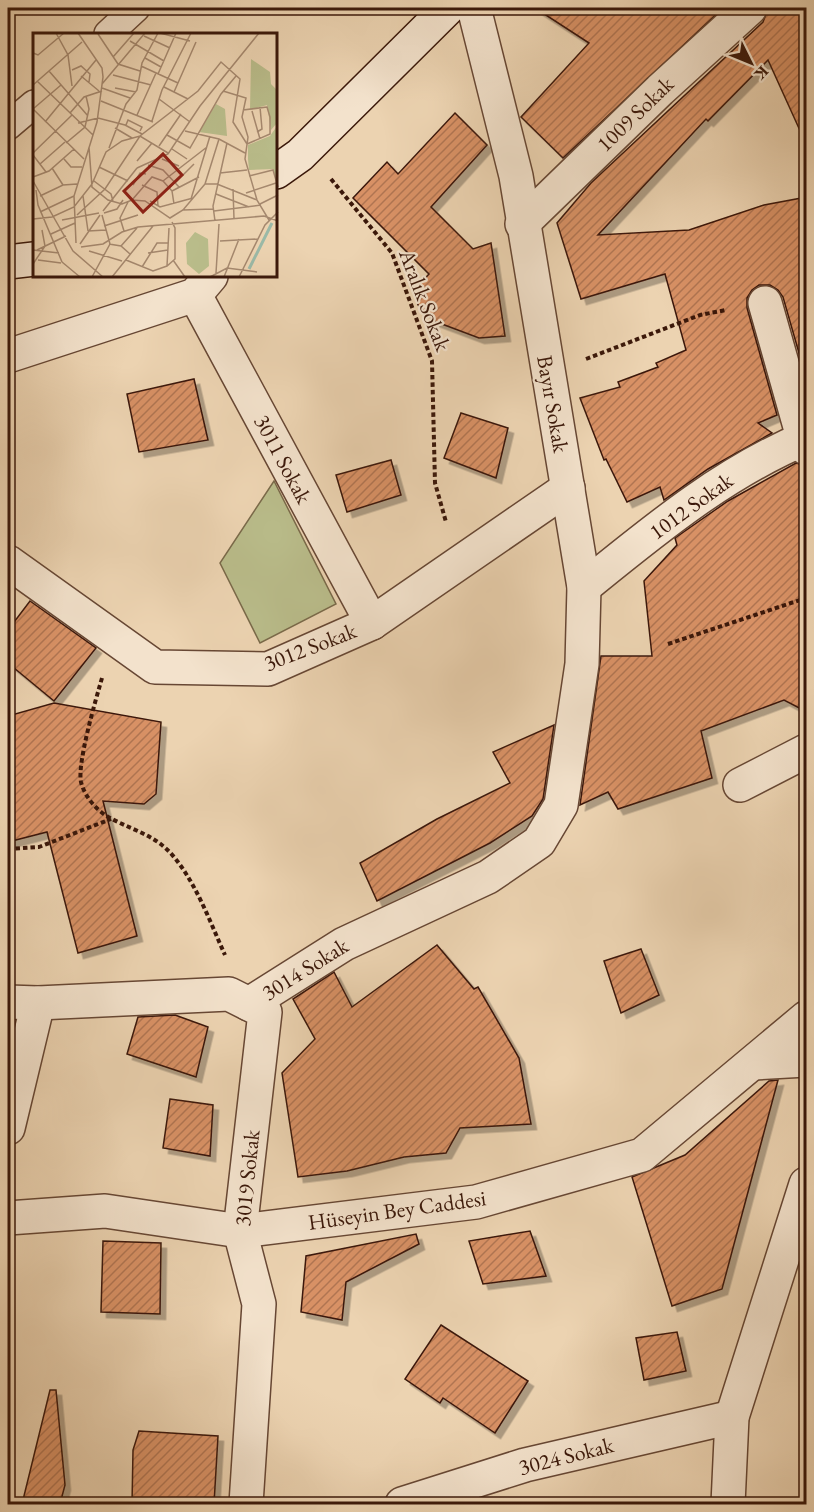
<svg xmlns="http://www.w3.org/2000/svg" width="814" height="1512" viewBox="0 0 814 1512" font-family="'EB Garamond',serif">
	<style>
		.park { fill: #b9bc8a; stroke: #7a6a4a; stroke-width: 1.5 }
		.building { fill: url(#building-hatch); stroke: #3b180a; stroke-width: 1.5; filter: url(#shadow) }
		.lines { fill: none; stroke-linecap: round; stroke-linejoin: round }
		.service-casing { stroke: #674734; stroke-width: 30 }
		.minor-casing { stroke: #674734; stroke-width: 36 }
		.tertiary-casing { stroke: #674734; stroke-width: 36 }
		.secondary-casing { stroke: #3b180a; stroke-width: 36 }
		.path { stroke: #3b180a; stroke-width: 4; stroke-dasharray: 4.5 3; stroke-linecap: butt }
		.service { stroke: #f3e2cc; stroke-width: 27 }
		.minor { stroke: #f3e2cc; stroke-width: 33 }
		.tertiary { stroke: #f3e2cc; stroke-width: 33 }
		.secondary { stroke: #f3e2cc; stroke-width: 33 }
		.labels { text-anchor: middle; dominant-baseline: central; stroke-width: 4.5; stroke-linejoin: round; paint-order: stroke }
		.street-label { font-size: 22px; fill: #3b180a; stroke: #f3e2cc }
		.inset-river { fill: none; stroke: #9ab9a7; stroke-width: 3 }
		.inset-road { fill: none; stroke: #a5886e; stroke-width: 1.5 }
		.view { fill: #8f2418; fill-opacity: 0.15; stroke: #8f2418; stroke-width: 3 }
		.inset-edge { fill: none; stroke: #3b180a; stroke-width: 3 }
	</style>
	<defs>
		<pattern id="building-hatch" width="6" height="6" patternUnits="userSpaceOnUse" patternTransform="scale(1.5)"><rect width="6" height="6" fill="#d89165"/><path d="M-1 1l2-2M0 6l6-6M5 7l2-2" fill="none" stroke="#b07551"/></pattern>
		<filter id="shadow"><feDropShadow dx="5.5" dy="5.5" stdDeviation="0" flood-color="#0004"/></filter>
	</defs>
	<rect width="100%" height="100%" fill="#ecd3b1"/>
	<filter id="stains"><feTurbulence type="fractalNoise" baseFrequency=".00333" numOctaves="4"/><feColorMatrix values="0 0 0 0 .2 0 0 0 0 .09 0 0 0 0 .02 0 0 0 .5 -.17"/></filter>
	<radialGradient id="worn" r=".72"><stop offset=".6" stop-color="#630" stop-opacity="0"/><stop offset="1" stop-color="#630" stop-opacity=".3"/></radialGradient>
	<polygon class="park" points="274,481 336,604 260,643 220,563"/>
	<g class="building">
		<polygon points="535,8 723,8 563,158 521,117 589,43"/>
		<polygon points="768,8 807,8 807,146 768,60 708,121 706,119 598,235 689,230 764,205 807,197 807,381 783,297 778,290 770,285 759,285 752,290 747,298 747,308 777,415 758,423 772,433 708,469 664,500 660,487 627,502 606,459 604,460 580,398 620,387 618,382 658,367 656,363 686,350 665,274 581,299 557,223 591,183 763,22"/>
		<polygon points="455,113 487,145 431,207 473,249 491,243 505,336 479,338 434,321 418,305 415,289 429,274 353,198 387,162 398,174"/>
		<polygon points="194,379 208,440 139,452 127,394"/>
		<polygon points="461,413 508,428 496,478 444,458"/>
		<polygon points="391,460 401,495 347,512 336,475"/>
		<polygon points="796,463 807,466 807,712 784,700 701,731 712,778 618,809 608,792 580,805 601,656 652,656 644,581 677,545 675,538 728,501"/>
		<polygon points="30,601 96,648 54,701 8,663 8,630"/>
		<polygon points="54,703 161,722 156,794 144,804 103,801 137,936 78,953 47,832 8,842 8,716"/>
		<polygon points="554,725 543,799 532,816 490,843 377,901 360,863 437,819 510,783 493,752"/>
		<polygon points="437,945 474,989 478,987 519,1058 531,1124 460,1128 446,1153 404,1157 347,1171 298,1177 282,1073 315,1039 293,999 334,972 352,1007"/>
		<polygon points="641,949 659,995 621,1013 604,961"/>
		<polygon points="175,1015 208,1027 196,1077 127,1054 138,1017"/>
		<polygon points="778,1080 722,1289 672,1306 632,1177 685,1155 769,1081"/>
		<polygon points="170,1099 213,1105 210,1156 163,1148"/>
		<polygon points="530,1231 546,1276 483,1284 469,1241"/>
		<polygon points="416,1234 419,1244 346,1282 342,1320 301,1312 306,1256"/>
		<polygon points="103,1241 161,1243 160,1314 101,1312"/>
		<polygon points="441,1325 528,1381 495,1433 443,1398 440,1403 405,1379"/>
		<polygon points="677,1332 686,1371 644,1380 636,1338"/>
		<polygon points="50,1390 56,1390 65,1485 60,1504 22,1504"/>
		<polygon points="139,1431 218,1436 214,1504 132,1504 133,1450"/>
	</g>
	<g class="lines">
		<defs>
			<g id="service">
				<polyline points="108,34 136,8"/>
				<polyline points="8,126 34,104"/>
			</g>
			<g id="minor">
				<polyline points="522,224 660,90 750,8"/>
				<polyline points="195,295 372,623"/>
				<polyline points="765,303 806,448"/>
				<polyline points="8,356 195,295 211,276"/>
				<polyline points="8,562 155,667 268,669 372,623 568,488"/>
				<path d="M584 587C653 531 724 472 806 438"/>
				<polyline points="740,785 806,751"/>
				<polyline points="8,1002 38,1003 229,994 265,1012 240,1231 259,1304 246,1504"/>
				<polyline points="249,1004 344,944 488,877 539,842 561,805 582,664 584,587 516,176 474,8"/>
				<polyline points="753,1063 806,1060"/>
				<polyline points="8,1128 38,1003"/>
				<polyline points="8,1218 105,1211 240,1231 476,1202 642,1155 806,1018"/>
				<polyline points="402,1504 525,1465 732,1417"/>
			</g>
			<polyline id="tertiary" points="728,1504 732,1417 806,1184"/>
			<g id="secondary">
				<polyline points="276,172 300,155 448,8"/>
				<polyline points="8,262 34,259"/>
			</g>
		</defs>
		<use href="#service" class="service-casing"/>
		<use href="#minor" class="minor-casing"/>
		<use href="#tertiary" class="tertiary-casing"/>
		<use href="#secondary" class="secondary-casing"/>
		<g class="path">
			<polyline points="331,179 392,253 432,361 435,483 446,522"/>
			<polyline points="586,359 700,315 726,310"/>
			<polyline points="668,644 806,598"/>
			<path d="M102 678C96 699 77 763 81 782 85 798 98 812 112 819 135 831 157 836 174 857 197 885 210 922 225 955"/>
			<polyline points="8,849 39,847 111,819"/>
		</g>
		<use href="#service" class="service"/>
		<use href="#minor" class="minor"/>
		<use href="#tertiary" class="tertiary"/>
		<use href="#secondary" class="secondary"/>
	</g>
	<g class="labels">
		<g class="street-label">
			<text transform="translate(635 114) rotate(-44)">1009 Sokak</text>
			<text transform="translate(425 300) rotate(69)">Aralık Sokak</text>
			<text transform="translate(553 404) rotate(80)">Bayır Sokak</text>
			<text transform="translate(283 459) rotate(62)">3011 Sokak</text>
			<text transform="translate(691 506) rotate(-36)">1012 Sokak</text>
			<text transform="translate(310 647) rotate(-21)">3012 Sokak</text>
			<text transform="translate(305 969) rotate(-32)">3014 Sokak</text>
			<text transform="translate(247 1178) rotate(-84)">3019 Sokak</text>
			<text transform="translate(397 1210) rotate(-8)">Hüseyin Bey Caddesi</text>
			<text transform="translate(566 1456) rotate(-14)">3024 Sokak</text>
		</g>
	</g>
	<g transform="translate(33 33)">
		<rect width="244" height="244" fill="#ecd3b1"/>
		<path d="M218 26 237 39 238 51 245 58 244 90 238 97 234 72 217 77ZM244 93V150L240 136 216 137 215 126V112L237 103Z" fill="#b9bc8a"/>
		<path d="M183 71 192 76 194 103 166 99ZM162 199 175 206 176 233 166 241 154 231 153 210Z" fill="#b9bc8a"/>
		<path class="inset-river" d="M216 236 239 190"/>
		<path class="inset-road" d="M23 0 35 22 39 53M127 0 157 8M65 1 85 31 107 38M111 3 137 15M97 8 131 28M0 20 5 22 31 0M80 24 101 0M112 25 128 34M108 33 145 50M39 37 48 33 57 41 56 49M16 38 55 83M125 41 143 0M80 42 118 52M48 43 66 58M4 48 60 102M69 51 112 0M0 52 49 9M131 54 155 66M69 55 97 65M82 55 103 59M190 58 213 65 209 84 215 104 212 126 224 167M141 59 163 9M126 66 157 89M68 68 120 89M0 76 28 52M0 76 51 126M210 77 234 74 237 84V101L214 111M219 78 227 106M37 80 51 64 69 58M104 82 123 40M119 88 129 57 158 0M12 89 63 27M45 90 65 85 92 92 109 101M93 92 95 87 109 94 107 98M82 95 99 105M152 98 186 106 212 120M224 99 229 96 227 74M134 102 157 115 188 61 203 43M33 110 52 94 56 76 53 63M126 113 148 81M56 114 59 154 75 167 89 171 99 167 112 168 137 185 150 177 172 151H184L224 167 236 187M76 115 93 71 104 57 109 30 125 0M139 116 154 126M0 120 39 82M0 122 13 139M31 126 38 134H49M129 126 146 133M104 128 119 110M7 131 32 109M115 132 130 137 146 154M66 134 95 148M19 135 30 152M104 135 135 121 167 73 226 0M187 140 214 137M216 143 240 137 245 154M0 144 16 138 41 116M0 148 40 218 70 244M61 148 78 161 80 168M130 148 174 114M142 150 161 131M59 151 73 119 89 108 107 103 135 120M172 151 186 106M100 152 107 140 113 141M109 152 124 159 125 173M200 156 201 186M3 157 5 172 29 229M139 158 166 144M213 160 243 150M183 161 216 174M7 163 30 152 44 151M50 163 55 198M158 166 177 103M99 167 119 144 130 148 139 158 141 171M117 168 127 174 160 165M227 171 245 162M150 177 180 176M70 178 104 135M181 178 228 172M7 179 41 163M71 180 84 176 90 167M44 182 72 156 107 103 165 58 188 29 207 46 200 89 214 111M0 186 19 184 41 174 59 151M29 187 66 180M182 188 180 173 194 110M71 193 105 182M55 198 73 197M91 198 87 185 95 169M18 201 42 190M187 208 225 206M43 210 41 163 64 89 70 44 69 35 45 0M47 211 67 182M76 211 88 213 97 221M88 213 104 195M48 214 70 211 89 199 105 194 231 183 245 188M0 217 26 220M4 217 33 203M56 218 89 228M115 220 135 217M5 227 28 230M93 227 120 238 134 233 142 226V195L139 189M140 227 152 244M29 229 47 244M0 231 12 213 9 197M134 233 136 195M109 234 124 210H135M183 240 186 191M59 244 77 211 69 182M79 244 120 193M177 244 194 235 224 239M191 244 206 206M206 244 232 192 245 179"/>
		<path class="view" d="M130 121 149 142 110 179 91 158Z"/>
		<rect width="244" height="244" class="inset-edge"/>
	</g>
	<rect width="814" height="1512" fill="none" stroke="#ecd3b1" stroke-width="30"/>
	<rect x="9" y="9" width="796" height="1494" fill="none" stroke="#3b180a" stroke-width="3"/>
	<rect x="15" y="15" width="784" height="1482" fill="none" stroke="#3b180a" stroke-width="1.5"/>
	<g transform="translate(751 63) rotate(133)" stroke="#f3e2cc" stroke-width="4.5" paint-order="stroke">
	<path d="M0-4.5L10 22L0 15L-10 22Z" fill="#3b180a"/>
	<text y="-9" font-size="16" font-weight="bold" text-anchor="middle" fill="#3b180a">K</text>
	</g>
	<rect width="100%" height="100%" filter="url(#stains)"/>
	<rect width="100%" height="100%" fill="url(#worn)"/>
</svg>
